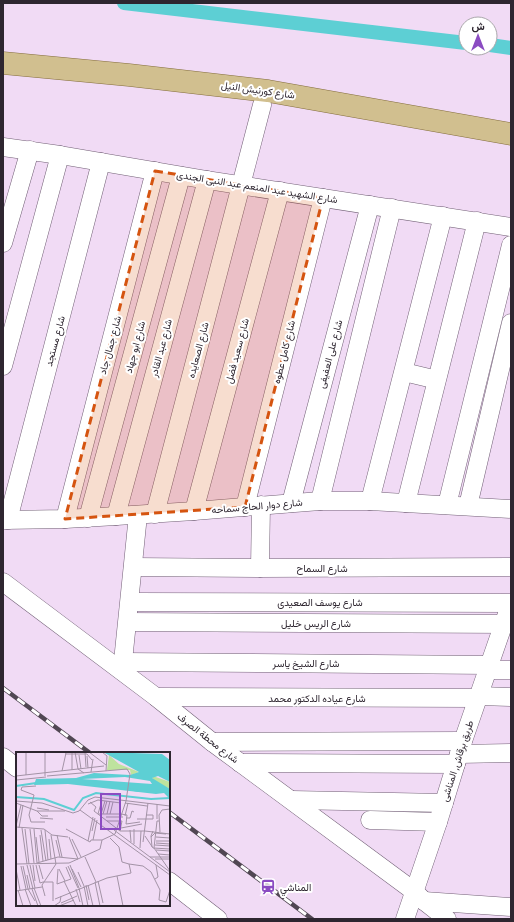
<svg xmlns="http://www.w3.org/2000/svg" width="514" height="922" viewBox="0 0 514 922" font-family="Ubuntu,Vazirmatn,sans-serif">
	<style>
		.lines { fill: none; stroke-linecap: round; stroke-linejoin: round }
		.canal { stroke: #5dcfd4; stroke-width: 14 }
		.minor-casing { stroke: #726076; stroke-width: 19 }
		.major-casing { stroke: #846e3e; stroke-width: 23 }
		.minor { stroke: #fff; stroke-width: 18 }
		.major { stroke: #d1bf8f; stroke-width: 22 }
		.rail-casing { stroke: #514753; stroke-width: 4.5 }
		.rail { stroke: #fff; stroke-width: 3; stroke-dasharray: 9; stroke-linecap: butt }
		.marked { fill: #d55410; fill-opacity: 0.2; stroke: #d55410; stroke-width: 3; stroke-dasharray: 8 5; stroke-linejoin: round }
		.labels { text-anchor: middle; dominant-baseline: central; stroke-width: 4; stroke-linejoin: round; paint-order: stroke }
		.street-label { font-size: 10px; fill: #2e2630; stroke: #fff }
		.poi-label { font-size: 10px; fill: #2e2630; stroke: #fff; text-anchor: start }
		.inset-river { fill: none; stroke: #5dcfd4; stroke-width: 2 }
		.inset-road { fill: none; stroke: #a393a6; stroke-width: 1 }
		.view { fill: #8b4cc2; fill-opacity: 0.15; stroke: #8b4cc2; stroke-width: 2 }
		.inset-edge { fill: none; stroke: #2e2630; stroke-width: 2 }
	</style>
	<rect width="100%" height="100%" fill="#f1dbf5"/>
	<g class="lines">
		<g class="canal">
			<polyline points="124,3 466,43"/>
			<polyline points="490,45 511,48"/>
		</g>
		<defs>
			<g id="minor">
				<polyline points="3,147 60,155 207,180 511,227"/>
				<polyline points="3,243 30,150"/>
				<polyline points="3,366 60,155"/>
				<polyline points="404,372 429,378"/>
				<polyline points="320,501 392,208"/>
				<polyline points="370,501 443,216"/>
				<polyline points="291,503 370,205"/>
				<polyline points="406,503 477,221"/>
				<polyline points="447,505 511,245"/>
				<polyline points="468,506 511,323"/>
				<polyline points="245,507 323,198"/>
				<polyline points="194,511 280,191"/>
				<polyline points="155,514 262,105"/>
				<polyline points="116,516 207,180"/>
				<polyline points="88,518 181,176"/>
				<polyline points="65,519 155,171"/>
				<polyline points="3,520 65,519 116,516 194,511 320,501 370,501 511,509"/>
				<polyline points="8,520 101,162"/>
				<polyline points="133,567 260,568 511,567"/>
				<polyline points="260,568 261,505"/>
				<polyline points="3,582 156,697 212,742 415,892 424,901 447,919"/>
				<polyline points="130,602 511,603"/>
				<polyline points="128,622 511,624"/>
				<polyline points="123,662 490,665"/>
				<polyline points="488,670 511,670"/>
				<polyline points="122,671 138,515"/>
				<polyline points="479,696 511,697"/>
				<polyline points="156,697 478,698"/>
				<polyline points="212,742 463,741"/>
				<polyline points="459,754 511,753"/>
				<polyline points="3,757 17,768"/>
				<polyline points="240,763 456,764"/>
				<polyline points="292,800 444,803"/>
				<polyline points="370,820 438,822"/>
				<polyline points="169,881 218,919"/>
				<polyline points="424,901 511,907"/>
				<polyline points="405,919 438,822 463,741 507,614"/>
			</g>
			<polyline id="major" points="3,63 129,75 268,91 511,134"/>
		</defs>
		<use href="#minor" class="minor-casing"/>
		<use href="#major" class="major-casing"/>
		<use href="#minor" class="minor"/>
		<use href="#major" class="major"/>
		<defs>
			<g id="rail">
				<polyline points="3,688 90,753"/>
				<polyline points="169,812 312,919"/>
			</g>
		</defs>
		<use href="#rail" class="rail-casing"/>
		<use href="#rail" class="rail"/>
	</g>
	<path class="marked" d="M155 171 323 198 245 507 65 519Z"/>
	<defs>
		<symbol id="station-bare" viewBox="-9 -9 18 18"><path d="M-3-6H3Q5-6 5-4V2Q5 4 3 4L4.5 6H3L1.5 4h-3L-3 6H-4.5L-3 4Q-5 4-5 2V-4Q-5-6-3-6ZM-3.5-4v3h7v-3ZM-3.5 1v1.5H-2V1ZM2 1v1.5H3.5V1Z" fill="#8b4cc2" stroke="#fff" stroke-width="2.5" paint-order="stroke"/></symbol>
	</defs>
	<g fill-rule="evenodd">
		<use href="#station-bare" x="257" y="876" width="22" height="22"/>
	</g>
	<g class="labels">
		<g class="street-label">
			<text transform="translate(258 90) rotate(8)">شارع كورنيش النيل</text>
			<text transform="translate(257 187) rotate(9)">شارع الشهيد عبد المنعم عبد النبى الجندى</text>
			<text transform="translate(55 341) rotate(-75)">شارع مستجد</text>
			<text transform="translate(110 345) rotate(-75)">شارع جمال جاد</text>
			<text transform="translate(135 347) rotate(-75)">شارع ابو جهاد</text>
			<text transform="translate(161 348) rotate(-75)">شارع عبد القادر</text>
			<text transform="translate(198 350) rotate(-75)">شارع الصعايده</text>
			<text transform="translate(237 351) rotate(-75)">شارع سعيد فضل</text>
			<text transform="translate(284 352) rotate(-76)">شارع كامل عطوه</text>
			<text transform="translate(330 354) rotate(-75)">شارع على العفيفى</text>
			<text transform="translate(257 506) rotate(-5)">شارع دوار الحاج سماحه</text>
			<text x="322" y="568">شارع السماح</text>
			<text x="320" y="602">شارع يوسف الصعيدى</text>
			<text x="316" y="623">شارع الريس خليل</text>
			<text x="306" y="663">شارع الشيخ ياسر</text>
			<text x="317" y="698">شارع عياده الدكتور محمد</text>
			<text transform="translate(208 738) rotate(38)">شارع محطة الصرف</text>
			<text transform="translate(457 761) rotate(-72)">طريق برقاش, المناشى</text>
		</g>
		<g class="poi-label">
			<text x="280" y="887">المناشي</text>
		</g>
	</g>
	<g transform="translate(16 752)">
		<rect width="154" height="154" fill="#f1dbf5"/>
		<path d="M93 3 103 12 123 20 115 23 114 18H91ZM137 24 154 30V37L136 28Z" fill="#bee39e"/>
		<path d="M87 0 146 2 154 8V30L142 24 136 26 154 37V47L148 41 140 42 52 32 18 33 20 27 60 26 78 21 114 23 123 20ZM109 25 134 29 136 32 66 27Z" fill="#5dcfd4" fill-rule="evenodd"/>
		<path class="inset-river" d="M0 34 20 31M106 36 123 39M0 45 28 47 58 58 67 46 80 41 135 47 154 46"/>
		<path class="inset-road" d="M29 0V24M59 0 62 17 88 14M69 0 70 15M73 0 90 13M86 0 91 4 90 19M56 1V18M49 2H71L76 8M63 3 65 17M71 4 72 16M46 19 50 1M75 20 77 7M10 23V0M0 24 62 17 68 21M31 24 111 17 114 22 110 49M0 28 30 25M20 34 6 35 5 38 18 43 13 63 15 70H29M0 49 26 51 57 61 63 59 72 48 79 45 154 54M74 50 80 55 78 59 104 79H129M0 51 21 59H49M109 51 131 54M72 52 82 48 105 51M21 56 33 58M64 58 154 123M21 59 26 64H32M82 62 86 48M83 62H105L111 63 110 72 124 70M85 62 89 49M87 62 91 49M91 62 94 49M94 62 97 50M109 64 112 51M90 65H107M24 66 37 67M110 66H114L116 59 118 60M121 67H137V63H130M141 67V52M91 69H106L104 79M143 69H141L138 96 154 119M0 74 5 53M0 75 28 77 36 83 52 85M3 76 7 53M6 76 11 112M105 76 126 72M9 77 13 112M14 77 18 111M18 77 21 111M50 77 74 90 75 88H86M118 77V92M25 78 30 109M29 78 32 108M98 78 154 120M114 78 115 90M76 79 79 66M129 79 154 82M144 80 143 63 146 58 154 57M24 83 27 109M35 83 40 112M41 83 46 105M129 84 137 96 154 97M20 85 23 110M135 85 139 81 150 82M140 85 154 86M94 86 103 95 106 110 113 112M33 87 35 107M56 87 65 105M40 88 44 105M77 88 81 68M72 89 77 65M140 89H154M127 90 132 51M140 91 154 92M139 93 154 94M136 95 135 84 137 79M124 96 125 79M140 98 154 99M142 102 154 103M69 105 80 130M134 105H154M139 107H154M21 111 42 105 62 107 53 85M0 112 53 111 84 97 86 88 99 82 110 49M11 113 17 137M14 113 19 136M17 113 19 129M20 113 24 131 27 130M23 113 27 127M54 113 63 136M5 114 10 137M7 114 12 137 19 149M52 114 62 136M0 117 4 138M42 117 41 132 55 127 50 115M43 117 49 129M56 117 65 135M62 120 68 134M11 123 14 137M101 124 107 154M139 127 142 125 140 113M48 129 60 154M82 129 87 151M27 130H37V149M79 130 84 154M70 133 73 148M72 133 77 154M68 134 72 154M18 136 25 154M63 136 67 154M9 137 15 154M16 137 22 154M60 137 64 150M2 138 7 154M0 139 26 135M29 144 26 133 40 112M39 147 91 126 115 121 113 112 127 114 135 120 144 138 143 148 150 150 154 138M45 151 61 144M38 154 44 150 45 144M43 154 58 148"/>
		<path class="view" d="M85 42H104V77H85Z"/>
		<rect width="154" height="154" class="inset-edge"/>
	</g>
	<rect width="514" height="922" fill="none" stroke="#2e2630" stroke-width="8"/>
	<g transform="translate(478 36)"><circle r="19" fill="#ffffff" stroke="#aba8ac"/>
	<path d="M0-3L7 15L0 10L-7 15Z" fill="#8b4cc2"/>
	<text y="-6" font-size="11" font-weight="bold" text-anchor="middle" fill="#2e2630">ش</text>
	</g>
</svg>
